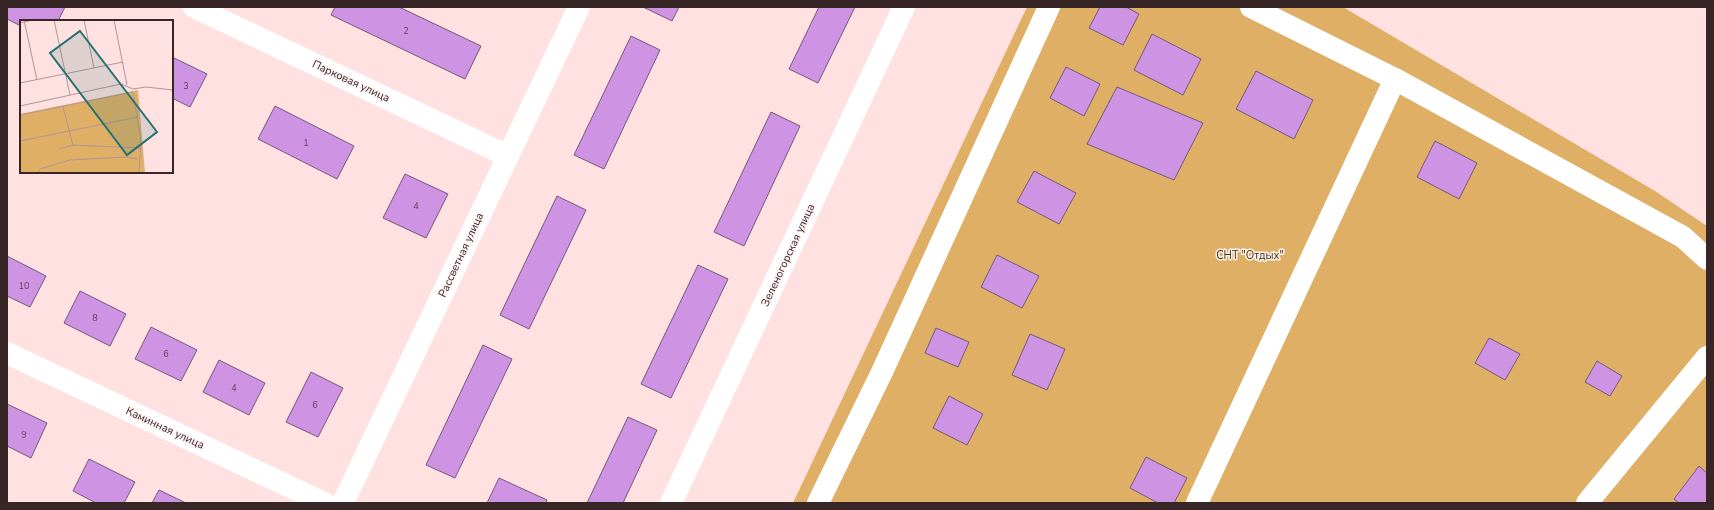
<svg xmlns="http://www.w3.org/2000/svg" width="1714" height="510" viewBox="0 0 1714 510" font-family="'Nunito Sans',sans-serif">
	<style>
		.green { fill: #dfaf65 }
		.building { fill: #ce94e3; stroke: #715a7a }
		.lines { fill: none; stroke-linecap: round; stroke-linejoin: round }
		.minor { stroke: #fff; stroke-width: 22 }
		.labels { text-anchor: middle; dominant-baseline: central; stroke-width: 3; stroke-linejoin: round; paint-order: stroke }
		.number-label { font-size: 9px; fill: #5e4155 }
		.street-label { font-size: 11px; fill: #382526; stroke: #fef3f3 }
		.park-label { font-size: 11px; fill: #432d04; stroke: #fef3f3 }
		.inset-road { fill: none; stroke: #af9696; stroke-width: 1 }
		.view { fill: #267172; fill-opacity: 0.15; stroke: #267172; stroke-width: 2 }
		.inset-edge { fill: none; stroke: #382526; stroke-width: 2 }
	</style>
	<rect width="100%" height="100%" fill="#ffe1e1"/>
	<polygon class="green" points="1027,7 1343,7 1655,191 1707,226 1707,503 793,503"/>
	<g class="building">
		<polygon points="7,7 65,7 58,21 21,21 21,26 7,19"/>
		<polygon points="335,7 399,7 481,46 465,79 331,15"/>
		<polygon points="643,7 679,7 672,21"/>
		<polygon points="819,7 855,7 818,83 789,69"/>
		<polygon points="1100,7 1126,7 1139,14 1123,45 1089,28"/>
		<polygon points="1152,34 1201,59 1183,95 1134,70"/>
		<polygon points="631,36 660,50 604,169 574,155"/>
		<polygon points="172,57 207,74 190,107 172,98"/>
		<polygon points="1066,67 1100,84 1084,116 1050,98"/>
		<polygon points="1256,71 1313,100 1294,139 1236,109"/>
		<polygon points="1117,87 1203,123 1174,180 1087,144"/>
		<polygon points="275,106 354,146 337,179 258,139"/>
		<polygon points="771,112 800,126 744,246 714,232"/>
		<polygon points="1435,141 1477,163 1459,199 1417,177"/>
		<polygon points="1034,171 1076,193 1059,224 1017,202"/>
		<polygon points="405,174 448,194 426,238 383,218"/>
		<polygon points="557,196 586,210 529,329 500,315"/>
		<polygon points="997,255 1039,276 1022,308 981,287"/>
		<polygon points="7,256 46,276 30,307 7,296"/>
		<polygon points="698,265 728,279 671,398 641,384"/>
		<polygon points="80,291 126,314 110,346 64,323"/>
		<polygon points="151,327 197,350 181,381 135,359"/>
		<polygon points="936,328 969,342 958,367 925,353"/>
		<polygon points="1030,334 1065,349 1047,390 1012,375"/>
		<polygon points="1489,338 1520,354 1505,380 1475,363"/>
		<polygon points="483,345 512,359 455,478 426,465"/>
		<polygon points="219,360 265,383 249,415 203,392"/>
		<polygon points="1597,361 1622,376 1610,396 1585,382"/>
		<polygon points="311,372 343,388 318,437 286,422"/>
		<polygon points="949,396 983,414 967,445 933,428"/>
		<polygon points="7,404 47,423 31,458 7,446"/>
		<polygon points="628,417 657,430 623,503 587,503"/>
		<polygon points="1146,457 1187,478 1174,503 1158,503 1130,488"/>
		<polygon points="89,459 135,482 124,503 96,503 73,491"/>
		<polygon points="1699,466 1707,473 1707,503 1679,503 1674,499"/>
		<polygon points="499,478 547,500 546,503 487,503"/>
		<polygon points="159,490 186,503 152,503"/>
	</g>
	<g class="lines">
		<g class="minor">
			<polyline points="194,7 508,156"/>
			<polyline points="1251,7 1395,79 1683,237 1707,259"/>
			<polyline points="7,353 324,503"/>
			<polyline points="343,503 579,7"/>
			<polyline points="671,503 904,7"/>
			<polyline points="818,503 882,372 1049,7"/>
			<polyline points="1197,503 1395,79"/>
			<polyline points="1587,503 1707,357"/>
		</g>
	</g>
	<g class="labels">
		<g class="number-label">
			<text x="406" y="31">2</text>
			<text x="186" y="86">3</text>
			<text x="306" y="143">1</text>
			<text x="416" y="206">4</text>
			<text x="24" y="286">10</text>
			<text x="95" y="318">8</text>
			<text x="166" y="354">6</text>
			<text x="234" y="388">4</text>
			<text x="315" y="405">6</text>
			<text x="24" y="435">9</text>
		</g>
		<g class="street-label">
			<text transform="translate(351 81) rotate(25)">Парковая улица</text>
			<text transform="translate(461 255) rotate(-65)">Рассветная улица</text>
			<text transform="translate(788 255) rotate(-65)">Зеленогорская улица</text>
			<text transform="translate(165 428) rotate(25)">Каминная улица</text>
		</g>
		<g class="park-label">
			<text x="1250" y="255">СНТ "Отдых"</text>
		</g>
	</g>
	<g transform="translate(20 20)">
		<rect width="153" height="153" fill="#ffe1e1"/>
		<path d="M118 70 125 153H0V94Z" fill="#dfaf65"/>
		<path class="inset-road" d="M4 0 17 60M34 0 50 75M64 0 74 48M94 0 107 65M0 3 13 0M0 63 103 42M0 86 101 64 113 69 126 67 153 70M43 87 53 125M0 95 113 72 121 121 119 153M0 121 118 97M39 129 53 125 120 128M18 153 20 149 50 140 105 137 118 139"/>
		<path class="view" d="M60 11 137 112 107 135 30 33Z"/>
		<rect width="153" height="153" class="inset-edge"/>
	</g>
	<rect width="1714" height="510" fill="none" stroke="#382526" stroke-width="16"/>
</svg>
